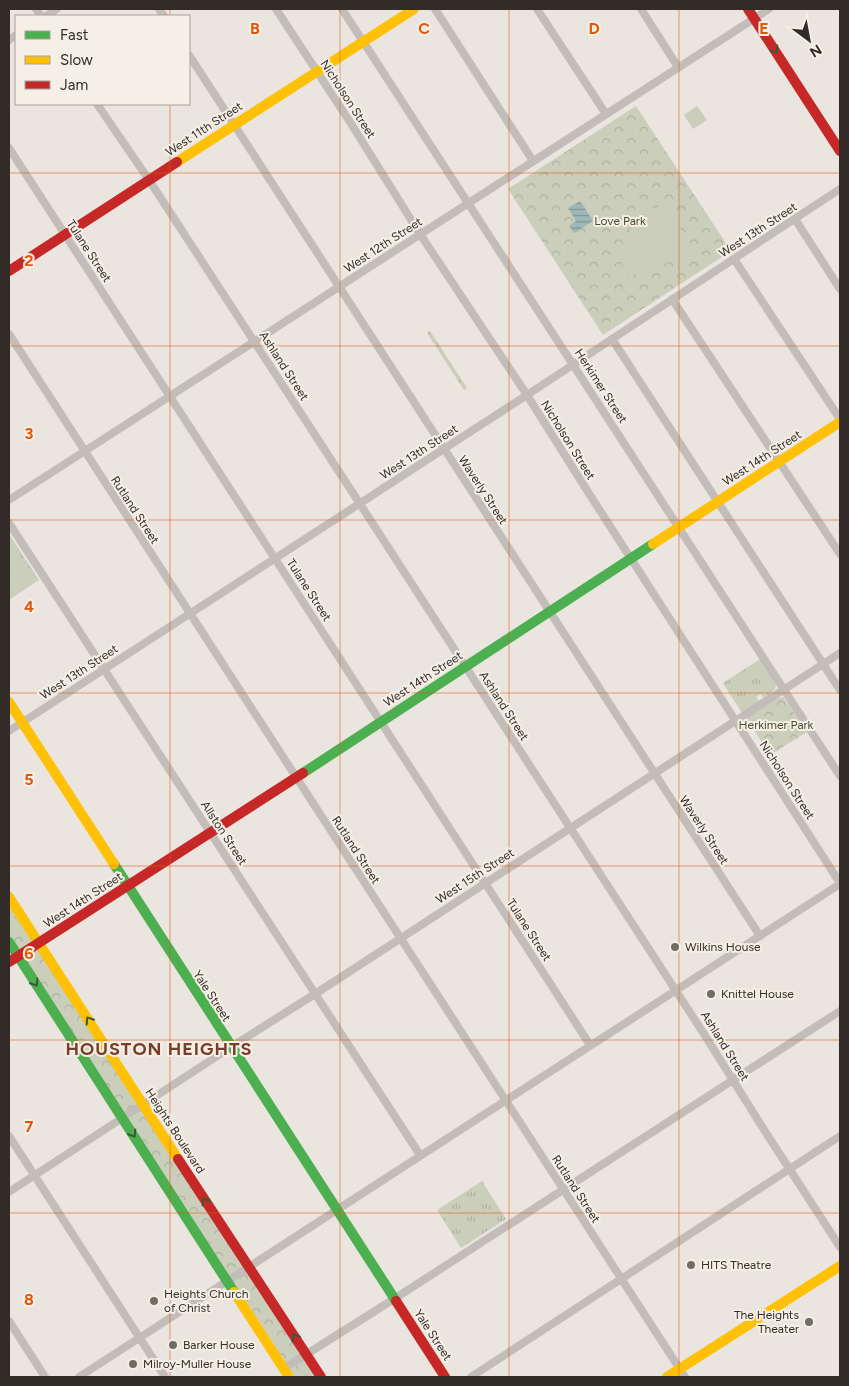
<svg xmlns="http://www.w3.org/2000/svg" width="849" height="1386" viewBox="0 0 849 1386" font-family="Figtree,sans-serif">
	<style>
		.grass { fill: url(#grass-tufts) }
		.park { fill: url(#park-crowns) }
		.garden { fill: #cacebb }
		.water { fill: url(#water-rules) }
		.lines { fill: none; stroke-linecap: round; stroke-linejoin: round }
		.street { stroke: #c2bdb9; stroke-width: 8 }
		.fast { stroke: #4caf50; stroke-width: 10 }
		.slow { stroke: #ffc107; stroke-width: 10 }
		.jam { stroke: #c62828; stroke-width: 10 }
		.oneway { stroke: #3b5935 }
		.grid { fill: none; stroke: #df570d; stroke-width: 1; stroke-opacity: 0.55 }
		.poi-dot { fill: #726c67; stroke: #f6efe6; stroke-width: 2 }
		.labels { text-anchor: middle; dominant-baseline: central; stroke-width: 4; stroke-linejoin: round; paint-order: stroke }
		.street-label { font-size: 12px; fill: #322b27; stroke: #f6efe6 }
		.park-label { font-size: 12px; fill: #424d2f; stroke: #f6efe6 }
		.poi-label { font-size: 12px; fill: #322b27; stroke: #f6efe6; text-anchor: start }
		.district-label { font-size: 18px; font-weight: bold; letter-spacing: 1px; fill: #763e2b; stroke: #f6efe6 }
		.grid-label { font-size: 16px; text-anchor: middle; font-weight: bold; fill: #df570d; stroke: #f6efe6; stroke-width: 4; stroke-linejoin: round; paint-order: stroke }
	</style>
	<defs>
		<pattern id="grass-tufts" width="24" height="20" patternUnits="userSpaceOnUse" patternTransform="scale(1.25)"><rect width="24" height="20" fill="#cacebb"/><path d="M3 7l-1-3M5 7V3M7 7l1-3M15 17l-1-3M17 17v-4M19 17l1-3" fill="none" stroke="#aeb1a1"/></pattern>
		<pattern id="park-crowns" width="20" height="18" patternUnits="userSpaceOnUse" patternTransform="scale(1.25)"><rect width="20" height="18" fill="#cacebb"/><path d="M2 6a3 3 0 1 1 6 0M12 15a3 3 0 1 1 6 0" fill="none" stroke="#aeb1a1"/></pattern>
		<pattern id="water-rules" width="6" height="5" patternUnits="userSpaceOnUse" patternTransform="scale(1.25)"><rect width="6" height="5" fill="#9eb8b8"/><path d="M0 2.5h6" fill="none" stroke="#819696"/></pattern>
	</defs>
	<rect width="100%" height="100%" fill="#eae5df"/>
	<g class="grass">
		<polygon points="430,331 467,388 464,390 427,333"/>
		<polygon points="760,659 776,684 775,689 764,699 761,694 756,697 760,702 742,713 723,683"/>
		<polygon points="482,1181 506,1219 461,1248 437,1210"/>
	</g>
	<g class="park">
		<polygon points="636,106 731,251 603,335 508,189"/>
		<polygon points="9,534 39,580 9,600"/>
		<polygon points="783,697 807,732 770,755 746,718 777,698"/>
		<polygon points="9,903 315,1377 295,1377 9,935"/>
	</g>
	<g class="garden">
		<polygon points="697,106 707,120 693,129 684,115"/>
		<polygon points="668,203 689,246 685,256 627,277 621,261 620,251 634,220 644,212"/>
		<polygon points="18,552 36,580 21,590 9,572 9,558"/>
	</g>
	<polygon class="water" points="580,201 593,221 574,233 569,226 576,221 568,208"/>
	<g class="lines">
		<g class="street">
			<polyline points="36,9 41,16"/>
			<polyline points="159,9 164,16"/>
			<polyline points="276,9 350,122 420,234 527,395 588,492 840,883"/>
			<polyline points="342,9 840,776"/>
			<polyline points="435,9 533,161"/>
			<polyline points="537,9 606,114"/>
			<polyline points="641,9 678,67"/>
			<polyline points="46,16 57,9"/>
			<polyline points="9,40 16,35"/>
			<polyline points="189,55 760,936"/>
			<polyline points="97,104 149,180 360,504 704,1034 761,1125 840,1247"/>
			<polyline points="9,148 590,1045"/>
			<polyline points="795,219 840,289"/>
			<polyline points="734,259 840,419"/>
			<polyline points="672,299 840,554"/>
			<polyline points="9,334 685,1377"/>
			<polyline points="612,339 840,690"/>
			<polyline points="9,500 769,9"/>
			<polyline points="9,523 420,1155"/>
			<polyline points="9,731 527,395 840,189"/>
			<polyline points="9,1136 165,1377"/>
			<polyline points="9,1192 231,1047 315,994 840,653"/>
			<polyline points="9,1321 45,1377"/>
			<polyline points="283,1369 394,1299 840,1011"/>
			<polyline points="79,1377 840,884"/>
			<polyline points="471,1377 840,1136"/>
		</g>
		<g class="fast">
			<polyline points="303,773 653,544"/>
			<polyline points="114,864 396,1301"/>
			<polyline points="9,942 234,1292"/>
		</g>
		<g class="slow">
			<polyline points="177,162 414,9"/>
			<polyline points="653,544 840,422"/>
			<polyline points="9,702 114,864"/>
			<polyline points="9,897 178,1159"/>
			<polyline points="234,1292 289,1377"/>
			<polyline points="667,1377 840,1266"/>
		</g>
		<g class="jam">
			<polyline points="748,9 840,151"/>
			<polyline points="9,271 177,162"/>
			<polyline points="9,962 303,773"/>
			<polyline points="178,1159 321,1377"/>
			<polyline points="396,1301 445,1377"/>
		</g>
	</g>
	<defs><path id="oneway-chevron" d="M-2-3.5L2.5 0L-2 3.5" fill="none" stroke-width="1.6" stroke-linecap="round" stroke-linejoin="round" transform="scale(1.25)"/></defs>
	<g class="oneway">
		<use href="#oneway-chevron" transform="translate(775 50) rotate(57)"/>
		<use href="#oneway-chevron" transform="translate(35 983) rotate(57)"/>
		<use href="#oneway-chevron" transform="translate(89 1020) rotate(-123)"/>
		<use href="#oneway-chevron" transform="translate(133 1134) rotate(57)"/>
		<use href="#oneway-chevron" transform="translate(205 1201) rotate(-123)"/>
		<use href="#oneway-chevron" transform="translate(295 1337) rotate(-124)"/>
	</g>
	<path class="grid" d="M170 9V16M340 9V1377M509 9V1377M679 9V1377M170 104V1377M9 173H840M9 346H840M9 520H840M9 693H840M9 866H840M9 1040H840M9 1213H840"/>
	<g class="poi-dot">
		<circle cx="675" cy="947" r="5"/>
		<circle cx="711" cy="994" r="5"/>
		<circle cx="691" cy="1265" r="5"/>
		<circle cx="154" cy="1301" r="5"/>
		<circle cx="809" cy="1322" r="5"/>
		<circle cx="173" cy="1345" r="5"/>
		<circle cx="133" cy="1364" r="5"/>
	</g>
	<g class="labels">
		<g class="street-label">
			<text transform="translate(348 99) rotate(57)">Nicholson Street</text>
			<text transform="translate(204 129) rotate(-33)">West 11th Street</text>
			<text transform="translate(758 230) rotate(-33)">West 13th Street</text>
			<text transform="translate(383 245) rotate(-33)">West 12th Street</text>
			<text transform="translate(89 251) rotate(57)">Tulane Street</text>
			<text transform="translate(284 366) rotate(57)">Ashland Street</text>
			<text transform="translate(601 386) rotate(57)">Herkimer Street</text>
			<text transform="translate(568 440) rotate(58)">Nicholson Street</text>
			<text transform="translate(419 452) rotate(-33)">West 13th Street</text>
			<text transform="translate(762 458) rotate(-33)">West 14th Street</text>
			<text transform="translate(483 490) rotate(57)">Waverly Street</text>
			<text transform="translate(135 510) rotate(57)">Rutland Street</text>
			<text transform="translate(309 590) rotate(57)">Tulane Street</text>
			<text transform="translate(79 672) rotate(-33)">West 13th Street</text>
			<text transform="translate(423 679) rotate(-33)">West 14th Street</text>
			<text transform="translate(504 706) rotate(57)">Ashland Street</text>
			<text transform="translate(787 780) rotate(57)">Nicholson Street</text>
			<text transform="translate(704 830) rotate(57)">Waverly Street</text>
			<text transform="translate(224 833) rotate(57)">Allston Street</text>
			<text transform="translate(356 850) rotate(57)">Rutland Street</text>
			<text transform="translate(475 876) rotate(-33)">West 15th Street</text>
			<text transform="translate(83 900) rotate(-33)">West 14th Street</text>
			<text transform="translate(529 930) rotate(57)">Tulane Street</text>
			<text transform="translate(212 996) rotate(57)">Yale Street</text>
			<text transform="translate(725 1046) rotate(58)">Ashland Street</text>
			<text transform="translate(175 1131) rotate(57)">Heights Boulevard</text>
			<text transform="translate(576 1189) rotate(57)">Rutland Street</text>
			<text transform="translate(433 1335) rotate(57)">Yale Street</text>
		</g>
		<g class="park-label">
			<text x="620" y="221">Love Park</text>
			<text x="776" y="725">Herkimer Park</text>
		</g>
		<g class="poi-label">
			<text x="685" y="947">Wilkins House</text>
			<text x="721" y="994">Knittel House</text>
			<text x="701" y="1265">HITS Theatre</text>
			<text x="164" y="1294">Heights Church<tspan x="164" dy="14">of Christ</tspan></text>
			<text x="799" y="1315" text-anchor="end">The Heights<tspan x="799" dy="14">Theater</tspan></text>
			<text x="183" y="1345">Barker House</text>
			<text x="143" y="1364">Milroy-Muller House</text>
		</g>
		<g class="district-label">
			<text x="159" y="1049">HOUSTON HEIGHTS</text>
		</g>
	</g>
	<g class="grid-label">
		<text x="255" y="34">B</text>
		<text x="424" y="34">C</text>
		<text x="594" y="34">D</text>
		<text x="764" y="34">E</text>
		<text x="29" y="266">2</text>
		<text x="29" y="439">3</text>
		<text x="29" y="612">4</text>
		<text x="29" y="785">5</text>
		<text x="29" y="959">6</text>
		<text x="29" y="1132">7</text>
		<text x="29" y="1305">8</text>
	</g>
	<rect width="849" height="1386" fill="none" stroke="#322b27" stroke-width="20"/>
	<rect x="15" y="15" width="175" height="90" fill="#f6efe6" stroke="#a8a19a"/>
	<rect x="25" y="31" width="25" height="8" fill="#4caf50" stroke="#a8a19a"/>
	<text x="60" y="40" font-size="15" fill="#322b27">Fast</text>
	<rect x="25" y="56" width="25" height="8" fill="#ffc107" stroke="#a8a19a"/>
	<text x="60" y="65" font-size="15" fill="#322b27">Slow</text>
	<rect x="25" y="81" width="25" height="8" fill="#c62828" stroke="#a8a19a"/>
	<text x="60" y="90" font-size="15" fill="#322b27">Jam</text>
	<g transform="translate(809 40) rotate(148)" stroke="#f6efe6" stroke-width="4" paint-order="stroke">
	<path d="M0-4L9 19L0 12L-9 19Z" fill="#322b27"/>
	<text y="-8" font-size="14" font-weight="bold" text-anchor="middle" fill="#322b27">N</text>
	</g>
</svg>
